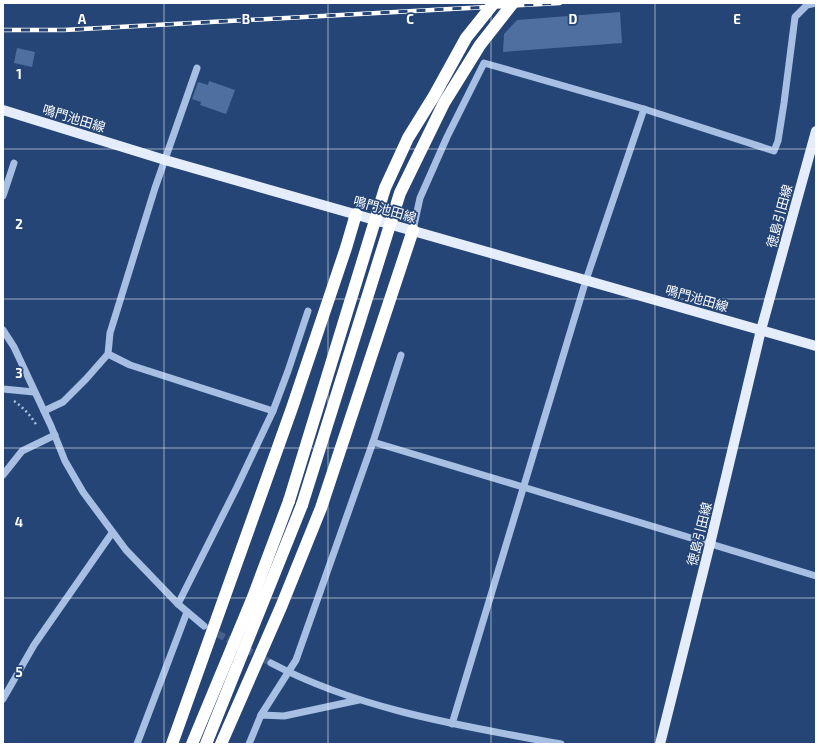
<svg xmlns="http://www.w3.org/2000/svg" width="819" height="747" viewBox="0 0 819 747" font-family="'Exo 2','Noto Sans JP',sans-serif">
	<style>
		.building { fill: #4e6f9f }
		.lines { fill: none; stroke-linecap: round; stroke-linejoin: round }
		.minor-tunnel { stroke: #46618b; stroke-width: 7; stroke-dasharray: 7 3.5; stroke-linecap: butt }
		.path { stroke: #a6bfe2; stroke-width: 2.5; stroke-dasharray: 2 3; stroke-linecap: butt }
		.minor { stroke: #a6bfe2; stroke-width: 7 }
		.major { stroke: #e5edfb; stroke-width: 10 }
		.highway { stroke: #fff; stroke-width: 12 }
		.rail-casing { stroke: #fff; stroke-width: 4.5 }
		.rail { stroke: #254576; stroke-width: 3; stroke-dasharray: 9; stroke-linecap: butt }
		.highway-bridge { stroke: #fff; stroke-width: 12 }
		.grid { fill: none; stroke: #fff; stroke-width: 1; stroke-opacity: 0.55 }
		.labels { text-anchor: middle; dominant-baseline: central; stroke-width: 3.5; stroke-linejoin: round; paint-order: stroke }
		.street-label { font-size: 13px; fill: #fff; stroke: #254576 }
		.grid-label { font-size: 13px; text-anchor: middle; font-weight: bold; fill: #fff; stroke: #254576; stroke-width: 3.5; stroke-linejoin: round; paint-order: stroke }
	</style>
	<rect width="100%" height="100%" fill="#254576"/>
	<g class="building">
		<polygon points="620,12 622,43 503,52 504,34 517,20"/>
		<polygon points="17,48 35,52 32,67 14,63"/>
		<polygon points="209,81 235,90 226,114 200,105 201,102 192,99 198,82 208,85"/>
	</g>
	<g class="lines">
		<polyline class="minor-tunnel" points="209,629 271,663"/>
		<path class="path" d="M14 401C24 408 31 416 37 426"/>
		<g class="minor">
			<polyline points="3,196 14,163"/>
			<polyline points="413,230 420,198 447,137 484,63 644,109 774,151 778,141 784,103 795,17 807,5 816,3"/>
			<polyline points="3,330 14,347 51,426 65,461 83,492 126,550 178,604 204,626"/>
			<polyline points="108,354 130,365 273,411"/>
			<polyline points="3,389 34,392"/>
			<polyline points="44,411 63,402 86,379 108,354 110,333 155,188 197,68"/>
			<polyline points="373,442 523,487 816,576"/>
			<polyline points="3,475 22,451 55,435"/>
			<polyline points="178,604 237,487 273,411 288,371 308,311"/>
			<path d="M271 663C360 710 462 726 561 744"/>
			<polyline points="3,699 34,645 112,533"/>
			<polyline points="261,715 296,660 373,442 401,355"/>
			<polyline points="452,724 586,280 644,109"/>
			<polyline points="137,744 187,612"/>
			<polyline points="249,744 261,715 284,716 359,700"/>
		</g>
		<g class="major">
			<polyline points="3,110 165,160 816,346"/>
			<polyline points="660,744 710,544 761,330 816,131"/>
		</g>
		<g class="highway">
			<polyline points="172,744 292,408 346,248 356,214"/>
			<polyline points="192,744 253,597 289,501"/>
			<polyline points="206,744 302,505"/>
			<polyline points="221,744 281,607 321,508 413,230"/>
		</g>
		<defs>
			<polyline id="rail" points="3,30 64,30 560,3"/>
		</defs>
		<use href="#rail" class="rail-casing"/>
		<use href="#rail" class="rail"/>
		<g class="highway-bridge">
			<polyline points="289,501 385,188 408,138 434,96 466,38 494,3"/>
			<polyline points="302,505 400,193 444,103 480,45 513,3"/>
		</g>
	</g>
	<path class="grid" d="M164 3V744M328 3V744M491 3V744M655 3V744M3 149H816M3 299H816M3 448H816M3 598H816"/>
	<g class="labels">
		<g class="street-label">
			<text transform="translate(74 118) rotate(17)">鳴門池田線</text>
			<text transform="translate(385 209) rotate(16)">鳴門池田線</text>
			<text transform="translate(779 216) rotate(-75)">徳島引田線</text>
			<text transform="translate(697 298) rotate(16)">鳴門池田線</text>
			<text transform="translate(699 534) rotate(-76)">徳島引田線</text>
		</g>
	</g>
	<g class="grid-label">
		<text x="82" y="24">A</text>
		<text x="246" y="24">B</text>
		<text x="410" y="24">C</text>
		<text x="573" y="24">D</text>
		<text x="737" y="24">E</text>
		<text x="19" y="79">1</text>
		<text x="19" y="229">2</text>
		<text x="19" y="378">3</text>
		<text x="19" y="527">4</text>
		<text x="19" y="677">5</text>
	</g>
	<rect width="819" height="747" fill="none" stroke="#ffffff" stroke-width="8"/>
</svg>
